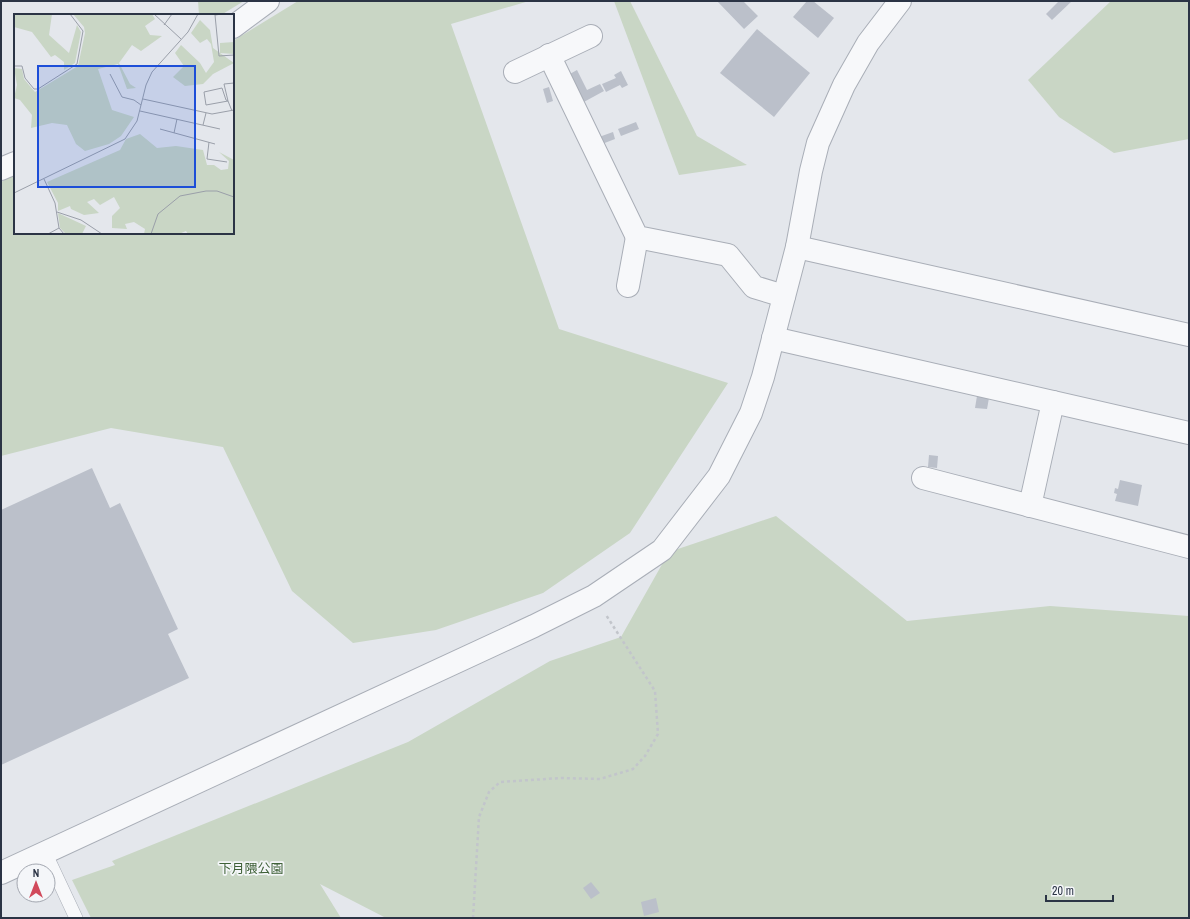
<svg xmlns="http://www.w3.org/2000/svg" width="1190" height="919" viewBox="0 0 1190 919" font-family="'Archivo Narrow','Noto Sans JP',sans-serif">
	<style>
		.green { fill: #c9d6c5 }
		.building { fill: #bbc0ca }
		.lines { fill: none; stroke-linecap: round; stroke-linejoin: round }
		.service-casing { stroke: #a9aeb7; stroke-width: 14 }
		.minor-casing { stroke: #a9aeb7; stroke-width: 24 }
		.tertiary-casing { stroke: #a9aeb7; stroke-width: 24 }
		.path { stroke: #c2c5cb; stroke-width: 2.5; stroke-dasharray: 3 3; stroke-linecap: butt }
		.service { stroke: #f7f8fa; stroke-width: 13 }
		.minor { stroke: #f7f8fa; stroke-width: 22 }
		.tertiary { stroke: #f7f8fa; stroke-width: 22 }
		.labels { text-anchor: middle; dominant-baseline: central; stroke-width: 3.5; stroke-linejoin: round; paint-order: stroke }
		.park-label { font-size: 13px; fill: #3f6138; stroke: #f4f6f9 }
		.inset-road { fill: none; stroke: #9a9fa9; stroke-width: 1 }
		.view { fill: #1d4ed8; fill-opacity: 0.15; stroke: #1d4ed8; stroke-width: 2 }
		.inset-edge { fill: none; stroke: #2b3445; stroke-width: 2 }
	</style>
	<rect width="100%" height="100%" fill="#e4e7ec"/>
	<g class="green">
		<polygon points="198,1 244,1 221,15 199,15"/>
		<polygon points="298,1 529,1 451,24 559,329 728,383 630,533 543,593 436,630 353,643 292,591 223,447 111,428 1,456 1,182 15,174 15,233 233,233 233,41"/>
		<polygon points="614,1 630,1 697,136 747,165 679,175"/>
		<polygon points="1111,1 1189,1 1189,139 1114,153 1059,117 1028,80"/>
		<polygon points="776,516 907,621 1050,606 1189,616 1189,918 386,918 320,884 341,918 91,918 72,880 115,865 112,861 408,742 550,661 621,637 669,552"/>
	</g>
	<g class="building">
		<polygon points="717,1 746,1 744,2 758,16 744,29"/>
		<polygon points="807,1 813,1 834,18 818,38 793,17"/>
		<polygon points="1059,1 1072,1 1052,20 1046,14"/>
		<polygon points="757,29 810,73 774,117 720,73"/>
		<polygon points="577,70 587,90 600,84 604,91 582,103 568,75"/>
		<polygon points="621,71 628,85 622,88 620,85 606,92 602,84 616,78 614,75"/>
		<polygon points="549,87 553,101 547,103 543,89"/>
		<polygon points="636,122 639,129 621,136 618,129"/>
		<polygon points="613,132 615,139 602,144 599,137"/>
		<polygon points="977,396 989,398 987,409 975,408"/>
		<polygon points="929,455 938,456 937,468 928,467"/>
		<polygon points="92,468 110,508 120,503 178,629 168,634 189,678 1,765 1,510"/>
		<polygon points="1120,480 1142,485 1138,506 1115,501 1117,494 1114,493 1115,488 1118,489"/>
		<polygon points="591,882 600,893 591,899 583,888"/>
		<polygon points="656,898 659,912 644,916 641,902"/>
	</g>
	<g class="lines">
		<defs>
			<polyline id="service" points="45,852 76,918"/>
			<g id="minor">
				<polyline points="233,27 268,1"/>
				<polyline points="549,55 637,237 728,255 754,287 784,296"/>
				<polyline points="515,72 591,36"/>
				<polyline points="1,169 15,163"/>
				<polyline points="628,286 637,237"/>
				<polyline points="773,338 1189,433"/>
				<polyline points="923,478 1189,547"/>
				<polyline points="1030,506 1053,402"/>
			</g>
			<g id="tertiary">
				<polyline points="797,247 1189,335"/>
				<polyline points="1,873 534,626 594,596 662,550 719,476 751,413 763,377 797,247 811,171 818,143 844,85 868,43 900,1"/>
			</g>
		</defs>
		<use href="#service" class="service-casing"/>
		<use href="#minor" class="minor-casing"/>
		<use href="#tertiary" class="tertiary-casing"/>
		<polyline class="path" points="473,918 479,817 489,792 500,782 561,778 600,779 633,769 645,756 658,734 655,691 606,615"/>
		<use href="#service" class="service"/>
		<use href="#minor" class="minor"/>
		<use href="#tertiary" class="tertiary"/>
	</g>
	<g class="labels">
		<g class="park-label">
			<text x="251" y="868">下月隈公園</text>
		</g>
	</g>
	<g transform="translate(14 14)">
		<rect width="220" height="220" fill="#e4e7ec"/>
		<path d="M0 0H38L35 21 55 39 63 11 67 18 61 49 50 56V48L41 41 37 43 18 18 0 13ZM59 0H138L141 5 131 12 136 21 148 22 127 37 118 31 105 49 116 70 122 74 113 75 104 50 84 55 98 96 120 103 107 122 95 130 71 137 62 130 53 111 38 109 17 114 18 101 6 86 0 84 3 71 0 54 8 55 10 65 21 78 64 52 71 19 70 13ZM186 6 196 16 199 34 220 49 199 60 189 70 171 72 159 63 170 52 161 39 167 31 186 49 192 59 200 48 197 30 193 25 186 29 177 19ZM220 28V40L206 39V29ZM126 120 143 134 162 132 189 136 193 151H200L207 156 214 155 215 147 205 138 220 146V220H174L172 217 165 220H130L131 215 120 208 111 210 113 215 98 214V202L106 194 100 183 86 191 80 185 73 188 85 199 70 201 57 195 56 192 44 197V189L33 168 106 136 112 125ZM44 199 72 212 68 220H52L46 214Z" fill="#c9d6c5"/>
		<path class="inset-road" d="M140 0 167 25M208 0 201 1 205 42 220 41M150 11 158 0M0 52H8L11 64 20 75H24L63 50 69 17 56 0M96 60 108 83 120 86 127 91M129 85 198 100 220 96M126 97 206 115M218 97 214 87 212 86 208 74 190 78 192 91 214 87 210 70 220 69M189 111 192 99M146 115 201 130M160 119 163 105M195 128 193 145 213 148M30 165 41 189 45 214M0 179 111 125 123 107 132 71 138 58 174 18 184 0M43 198 67 206 88 220M34 220 45 214 50 220M137 220 144 200 166 182 192 177H203L220 183"/>
		<path class="view" d="M24 52H181V173H24Z"/>
		<rect width="220" height="220" class="inset-edge"/>
	</g>
	<rect width="1190" height="919" fill="none" stroke="#2b3445" stroke-width="4"/>
	<g transform="translate(36 883)"><circle r="19" fill="#f4f6f9" stroke="#a4a8b1"/>
	<path d="M0-3L7 15L0 10L-7 15Z" fill="#d1495b"/>
	<text y="-6" font-size="11" font-weight="bold" text-anchor="middle" fill="#2b3445">N</text>
	</g>
	<path d="M1046 895v6h67v-6" fill="none" stroke="#2b3445" stroke-width="2"/>
	<text x="1052" y="895" font-size="12" fill="#2b3445" stroke="#f4f6f9" stroke-width="3" paint-order="stroke">20 m</text>
</svg>
